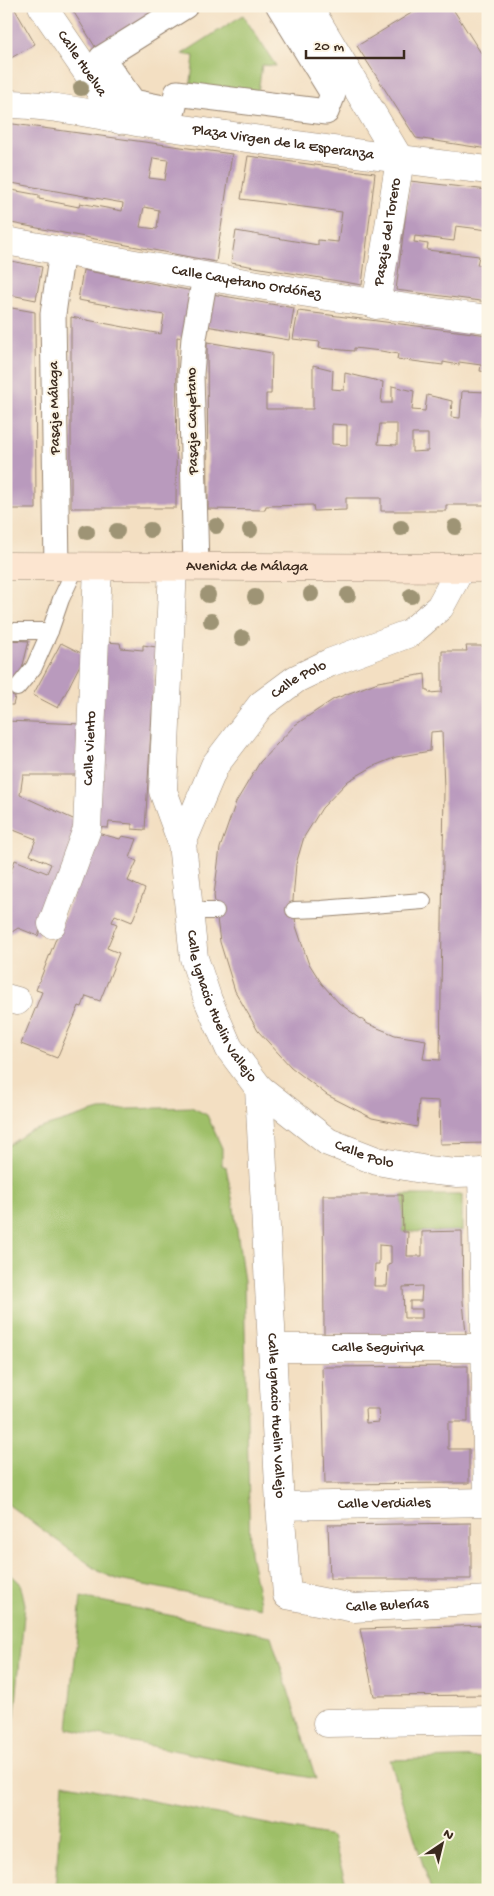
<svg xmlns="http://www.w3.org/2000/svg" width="494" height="1896" viewBox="0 0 494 1896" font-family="'Gochi Hand',sans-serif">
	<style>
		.green { fill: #9ebf68; stroke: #6c7443 }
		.building { fill: #b99abd; fill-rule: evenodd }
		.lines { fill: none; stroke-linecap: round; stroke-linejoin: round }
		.service-casing { stroke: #978470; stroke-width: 18 }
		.pedestrian-casing { stroke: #978470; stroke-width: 27 }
		.minor-casing { stroke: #978470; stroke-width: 29 }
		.secondary-casing { stroke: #978470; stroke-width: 29 }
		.service { stroke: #fff; stroke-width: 16 }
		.pedestrian { stroke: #fff; stroke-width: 25 }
		.minor { stroke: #fff; stroke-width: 28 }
		.secondary { stroke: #fce5d0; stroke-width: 28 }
		.tree { fill: #9e9474 }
		.labels { text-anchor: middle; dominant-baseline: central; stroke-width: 4; stroke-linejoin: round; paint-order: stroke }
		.street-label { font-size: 15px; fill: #3b2a1e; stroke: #fcf5e5 }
	</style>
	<rect width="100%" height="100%" fill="#fcf5e5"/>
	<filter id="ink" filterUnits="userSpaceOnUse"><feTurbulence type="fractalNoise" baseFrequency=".02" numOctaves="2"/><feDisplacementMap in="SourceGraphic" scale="10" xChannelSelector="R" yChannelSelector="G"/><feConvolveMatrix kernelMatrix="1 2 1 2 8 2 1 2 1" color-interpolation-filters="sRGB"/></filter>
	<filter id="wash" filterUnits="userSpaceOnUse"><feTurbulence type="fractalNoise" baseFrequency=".0096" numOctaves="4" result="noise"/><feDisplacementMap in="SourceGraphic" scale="20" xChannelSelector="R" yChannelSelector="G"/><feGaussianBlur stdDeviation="1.12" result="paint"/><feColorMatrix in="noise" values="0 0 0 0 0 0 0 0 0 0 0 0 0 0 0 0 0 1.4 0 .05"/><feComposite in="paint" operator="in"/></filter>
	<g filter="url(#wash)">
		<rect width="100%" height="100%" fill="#f3dfc2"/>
		<g class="green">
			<polygon points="243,15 276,66 262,65 257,99 190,90 194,56 182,54"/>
			<polygon points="191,1107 207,1115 222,1148 222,1165 226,1167 234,1208 244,1282 250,1553 261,1608 119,1580 100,1572 6,1503 6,1147 28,1132 100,1110"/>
			<polygon points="402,1195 462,1195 462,1231 403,1232"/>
			<polygon points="6,1570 20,1583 25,1604 6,1813"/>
			<polygon points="81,1597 271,1636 316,1779 68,1729"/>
			<polygon points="488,1757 488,1890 431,1890 390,1760"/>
			<polygon points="63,1783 332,1837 348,1890 55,1890"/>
		</g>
		<g id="blocks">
			<g class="building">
				<polygon points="13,6 35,44 6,61 6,10"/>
				<polygon points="70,6 185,6 102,58"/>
				<polygon points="423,6 451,6 488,64 488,149 416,138 357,46"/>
				<path d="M6 123 232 154 216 262 6 222V189L39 195V199L79 207 80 203 122 211 123 203 6 182ZM153 158 168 160 165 180 149 178ZM144 207 159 210 157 229 140 227Z"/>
				<polygon points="248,156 375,173 362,285 231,263 236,231 318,245 318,240 338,242 342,212 241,199"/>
				<polygon points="410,181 488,190 488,230 456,226 454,241 415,236 414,242 428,244 427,250 479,256 477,265 488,266 488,302 396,290"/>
				<polygon points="6,260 42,267 36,300 6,294"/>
				<polygon points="83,270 193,291 184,338 177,337 176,508 71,508 71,317 161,334 164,315 78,300"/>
				<polygon points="212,294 294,308 289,340 206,326"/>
				<polygon points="6,307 35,312 36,509 6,509"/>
				<polygon points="298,311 488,335 488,372 480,371 481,365 459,362 459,365 443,362 443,365 397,359 398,354 381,351 354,348 354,351 319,348 320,342 293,339"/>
				<path d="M207 342 272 353 271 394H266V409H313V365L333 370 332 389 344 390 345 373 383 382 381 403H392V386L414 391 412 410 425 411 427 395 452 401 451 417 460 418 462 391 488 392 486 505H446V511H381V498H346V510L314 511 313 505 266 506 265 510 208 509ZM332 424 347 425V445L332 444ZM380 424H397V445L378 444ZM412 434H428V451L412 452Z"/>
				<polygon points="6,640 29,641 13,705 6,705"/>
				<polygon points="105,642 120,643 121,648 143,650 143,645 156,647 145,830 132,829 132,824 109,822 108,828 93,827"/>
				<polygon points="61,643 85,655 58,708 33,695"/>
				<path d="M466 646H488V1143L440 1144 439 1101 419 1100 417 1127 372 1118 327 1095 291 1067 258 1031 235 991 220 942 214 895 220 848 236 802 260 762 295 725 334 699 378 682 425 674 426 690H428L429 693 442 692V651H467ZM442 731 444 789 440 1060 423 1059 426 1040 395 1035 368 1024 339 1003 322 984 308 962 296 926 293 900 296 864 304 837 322 808 348 781 374 766 396 757 430 751 431 732Z"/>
				<polygon points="6,721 83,724 80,775 23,775 20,795 82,823 38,936 18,928 9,934 6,933 6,884 15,860 47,873 51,864 30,855 36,839 6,827"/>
				<polygon points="97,833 120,839 122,836 137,839 130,858 137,861 128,881 145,889 132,922 115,915 112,922 117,924 107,948 119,953 100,1001 86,996 82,1007 79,1006 57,1058 21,1044 42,992 36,990"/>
				<path d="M323 1195H402L403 1232H408L407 1256H422V1232L462 1231 463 1301 466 1334H324ZM379 1245 391 1246V1264L388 1265 387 1286H374L375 1264H379ZM422 1286 421 1301H410V1309H422V1318H404L403 1287Z"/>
				<path d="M468 1366V1422H448V1449H469V1483L325 1484 322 1367ZM365 1409H378L379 1422 366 1423Z"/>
				<polygon points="471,1523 471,1579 330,1579 328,1525"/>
				<polygon points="488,1625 488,1695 374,1696 360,1629"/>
			</g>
		</g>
	</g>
	<g filter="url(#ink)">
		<use href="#blocks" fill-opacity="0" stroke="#978470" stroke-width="1"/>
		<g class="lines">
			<defs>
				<g id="service">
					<polyline points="6,631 50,631"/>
					<polyline points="17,688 34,667 50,631 61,599 76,567"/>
					<polyline points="294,910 321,909 423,901"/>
					<polyline points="188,911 216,911"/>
				</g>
				<g id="pedestrian">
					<polyline points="185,6 102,58 133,102 173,110 177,93 326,112 333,94 279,6"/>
					<polyline points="57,567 53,314 62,251"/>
					<polyline points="196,567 191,374 194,338 205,277"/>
				</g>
				<g id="minor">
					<path id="s1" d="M42 6 120 120"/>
					<polyline points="308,6 400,160"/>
					<path id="s2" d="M6 104C56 104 107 118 156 125 267 141 377 157 488 170"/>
					<path id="s3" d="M6 241C166 270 326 298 488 319"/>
					<path id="s4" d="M376 305 400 160"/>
					<path id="s5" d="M173 567 163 791 182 843 194 958 208 1000 229 1048 259 1088 280 1506 287 1595 354 1608 488 1600"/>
					<path id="s6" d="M182 843 215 765 261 705 296 679 329 663 410 633 440 607 461 568"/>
					<path id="s7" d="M52 924 87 829 98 567"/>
					<polyline points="6,998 17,1001"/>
					<path id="s8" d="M259 1088 328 1142 377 1161 427 1170 457 1173 488 1172"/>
					<polyline points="482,1172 488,1502"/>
					<path id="s9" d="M272 1348H484"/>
					<path id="s10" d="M280 1506 488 1502"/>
					<polyline points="327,1723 488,1720"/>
				</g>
				<g id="secondary">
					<path id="s11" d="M6 566 488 568"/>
				</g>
			</defs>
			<use href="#service" class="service-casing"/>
			<use href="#pedestrian" class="pedestrian-casing"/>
			<use href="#minor" class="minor-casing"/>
			<use href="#secondary" class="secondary-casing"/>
			<use href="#service" class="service"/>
			<use href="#pedestrian" class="pedestrian"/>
			<use href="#minor" class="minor"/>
			<use href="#secondary" class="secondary"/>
		</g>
		<g class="tree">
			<circle cx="81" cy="88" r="8"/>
			<circle cx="216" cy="526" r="8"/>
			<circle cx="455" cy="527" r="8"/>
			<circle cx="401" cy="528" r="8"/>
			<circle cx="150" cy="530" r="8"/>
			<circle cx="250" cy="530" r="8"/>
			<circle cx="117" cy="531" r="8"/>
			<circle cx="87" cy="532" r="8"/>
			<circle cx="311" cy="594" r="8"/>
			<circle cx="208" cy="595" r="8"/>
			<circle cx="348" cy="595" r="8"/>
			<circle cx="411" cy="596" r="8"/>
			<circle cx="255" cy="597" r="8"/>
			<circle cx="211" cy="621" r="8"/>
			<circle cx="242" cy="638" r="8"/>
		</g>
	</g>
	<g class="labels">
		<g class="street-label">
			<text stroke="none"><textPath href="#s1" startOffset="70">Calle Huelva</textPath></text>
			<text stroke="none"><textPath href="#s2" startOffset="280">Plaza Virgen de la Esperanza</textPath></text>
			<text stroke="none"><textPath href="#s4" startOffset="74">Pasaje del Torero</textPath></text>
			<text stroke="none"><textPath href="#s3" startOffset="244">Calle Cayetano Ordóñez</textPath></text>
			<text transform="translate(55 408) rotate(-91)">Pasaje Málaga</text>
			<text transform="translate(193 421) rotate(-91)">Pasaje Cayetano</text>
			<text stroke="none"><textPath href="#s11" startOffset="241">Avenida de Málaga</textPath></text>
			<text stroke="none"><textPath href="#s6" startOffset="206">Calle Polo</textPath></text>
			<text stroke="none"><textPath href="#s7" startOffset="182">Calle Viento</textPath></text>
			<text stroke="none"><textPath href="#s5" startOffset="450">Calle Ignacio Huelin Vallejo</textPath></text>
			<text stroke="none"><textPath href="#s8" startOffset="126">Calle Polo</textPath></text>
			<text stroke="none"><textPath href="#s9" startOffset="106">Calle Seguiriya</textPath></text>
			<text stroke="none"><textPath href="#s5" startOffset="870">Calle Ignacio Huelin Vallejo</textPath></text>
			<text stroke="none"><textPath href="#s10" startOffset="104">Calle Verdiales</textPath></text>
			<text stroke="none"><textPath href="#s5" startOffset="1151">Calle Bulerías</textPath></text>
		</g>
	</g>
	<rect width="494" height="1896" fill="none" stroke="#fcf5e5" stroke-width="25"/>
	<g transform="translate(442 1844) rotate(35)" stroke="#fcf5e5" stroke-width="4" paint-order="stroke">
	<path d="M0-4L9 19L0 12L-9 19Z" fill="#3b2a1e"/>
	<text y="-8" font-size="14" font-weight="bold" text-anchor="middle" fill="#3b2a1e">N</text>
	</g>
	<path d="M306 50v8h98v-8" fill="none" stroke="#3b2a1e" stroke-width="2.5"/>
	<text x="314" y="50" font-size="15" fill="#3b2a1e" stroke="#fcf5e5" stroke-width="4" paint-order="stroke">20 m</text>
</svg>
